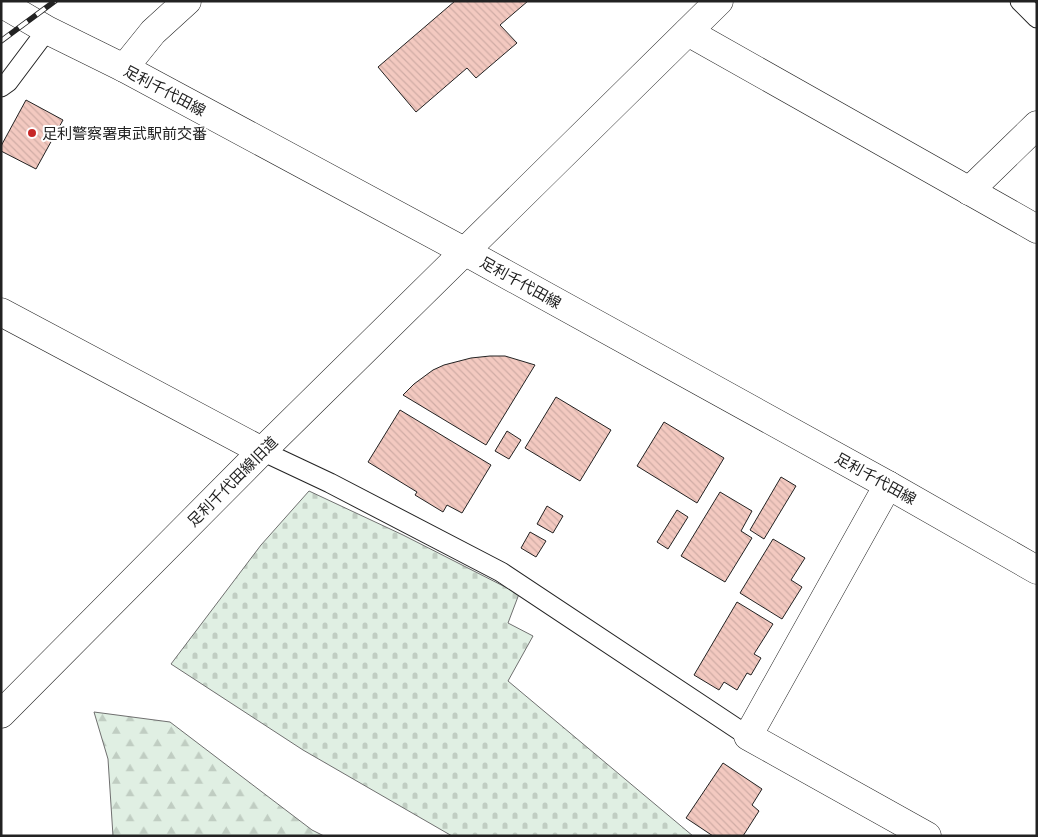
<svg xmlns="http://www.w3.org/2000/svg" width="1038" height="837" viewBox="0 0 1038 837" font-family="'Noto Sans','Noto Sans JP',sans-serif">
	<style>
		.forest { fill: url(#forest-firs); stroke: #6f6f6f }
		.cemetery { fill: url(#cemetery-stones); stroke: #6f6f6f }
		.building { fill: url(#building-back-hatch); stroke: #222 }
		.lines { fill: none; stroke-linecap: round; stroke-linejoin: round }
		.lane-casing { stroke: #222; stroke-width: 21 }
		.street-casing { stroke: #222; stroke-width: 29 }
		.secondary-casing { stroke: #222; stroke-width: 29 }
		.primary-casing { stroke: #222; stroke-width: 29 }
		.lane { stroke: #fff; stroke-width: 19 }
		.street { stroke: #fff; stroke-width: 28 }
		.secondary { stroke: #fff; stroke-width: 28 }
		.primary { stroke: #fff; stroke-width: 28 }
		.rail-casing { stroke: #222; stroke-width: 5.5 }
		.rail { stroke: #fff; stroke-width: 4; stroke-dasharray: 11; stroke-linecap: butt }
		.poi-dot { fill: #c62828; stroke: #fff; stroke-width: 2 }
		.labels { text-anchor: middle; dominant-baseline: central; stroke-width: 4; stroke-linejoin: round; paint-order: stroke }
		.street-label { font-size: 15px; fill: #222; stroke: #fff }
		.poi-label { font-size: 15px; fill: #222; stroke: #fff; text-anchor: start }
	</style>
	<defs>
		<pattern id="forest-firs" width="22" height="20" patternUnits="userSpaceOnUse" patternTransform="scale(1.25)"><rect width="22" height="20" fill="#e0efe3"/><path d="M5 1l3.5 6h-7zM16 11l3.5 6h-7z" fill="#c0cdc2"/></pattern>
		<pattern id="cemetery-stones" width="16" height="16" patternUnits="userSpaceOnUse" patternTransform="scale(1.25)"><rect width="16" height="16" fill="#e0efe3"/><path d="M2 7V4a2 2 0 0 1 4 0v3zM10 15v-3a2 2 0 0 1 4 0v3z" fill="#c0cdc2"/></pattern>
		<pattern id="building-back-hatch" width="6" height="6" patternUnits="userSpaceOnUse" patternTransform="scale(1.25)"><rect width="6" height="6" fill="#f3c9c0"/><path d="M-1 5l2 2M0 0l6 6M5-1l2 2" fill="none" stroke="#d0aca5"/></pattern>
	</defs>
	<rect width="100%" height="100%" fill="#fff"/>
	<polygon class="forest" points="94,712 170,722 312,830 324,836 113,836 108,759"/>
	<polygon class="cemetery" points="309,491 403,535 519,594 508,623 533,636 508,681 693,836 452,836 303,750 171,664 261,545"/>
	<g class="building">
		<polygon points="455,1 528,1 500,25 517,43 476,78 467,68 416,112 378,67"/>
		<polygon points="26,100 63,120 36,169 1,151 1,146"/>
		<polygon points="490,356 505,356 535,365 486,445 403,395 414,384 433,370 444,365 471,358"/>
		<polygon points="556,397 611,430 580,481 525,448"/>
		<polygon points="400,410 491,465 462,513 447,505 443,512 415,495 417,492 368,462"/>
		<polygon points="664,422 724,458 697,503 637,466"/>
		<polygon points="507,431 521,440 509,459 495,451"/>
		<polygon points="781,477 796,486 764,539 750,530"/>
		<polygon points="720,492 752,511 741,531 752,538 725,582 681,556"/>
		<polygon points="547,506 563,516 553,533 537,524"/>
		<polygon points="677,510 688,517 668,549 657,542"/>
		<polygon points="530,532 546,541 536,557 521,548"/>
		<polygon points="773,539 805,558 791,580 802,587 782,619 740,593"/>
		<polygon points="737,602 773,624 754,654 761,658 751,675 747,673 737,690 724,682 719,690 694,675"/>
		<polygon points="723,763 762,789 752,805 759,811 743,836 713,836 686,818"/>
	</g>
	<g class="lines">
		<defs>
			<g id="lane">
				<polyline points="1020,1 1037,18"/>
				<polyline points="1,87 8,82 47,30"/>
				<polyline points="262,451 330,483 501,572 748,736"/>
			</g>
			<g id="street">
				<polyline points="688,32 1037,229"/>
				<polyline points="969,191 1037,125"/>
				<polyline points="1,312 262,451"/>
				<polyline points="888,485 748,736 927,836"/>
			</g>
			<g id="secondary">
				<polyline points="124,68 153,32 187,1"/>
				<polyline points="1,714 262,451 719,1"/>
			</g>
			<polyline id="primary" points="1,3 47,30 124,68 464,251 888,485 1037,570"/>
		</defs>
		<use href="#lane" class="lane-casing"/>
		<use href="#street" class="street-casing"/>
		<use href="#secondary" class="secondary-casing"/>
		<use href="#primary" class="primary-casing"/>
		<use href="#lane" class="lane"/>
		<use href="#street" class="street"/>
		<use href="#secondary" class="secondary"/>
		<use href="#primary" class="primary"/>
		<defs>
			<polyline id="rail" points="1,41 55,1"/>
		</defs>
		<use href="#rail" class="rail-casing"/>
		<use href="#rail" class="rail"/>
	</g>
	<circle class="poi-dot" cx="32" cy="133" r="5"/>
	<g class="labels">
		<g class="street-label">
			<text transform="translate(165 90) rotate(28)">足利千代田線</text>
			<text transform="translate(521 282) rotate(29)">足利千代田線</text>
			<text transform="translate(876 478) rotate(29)">足利千代田線</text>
			<text transform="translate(232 481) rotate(-45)">足利千代田線旧道</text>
		</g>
		<g class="poi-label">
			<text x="42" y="133">足利警察署東武駅前交番</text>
		</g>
	</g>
	<rect width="1038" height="837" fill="none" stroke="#222222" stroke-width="5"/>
</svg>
